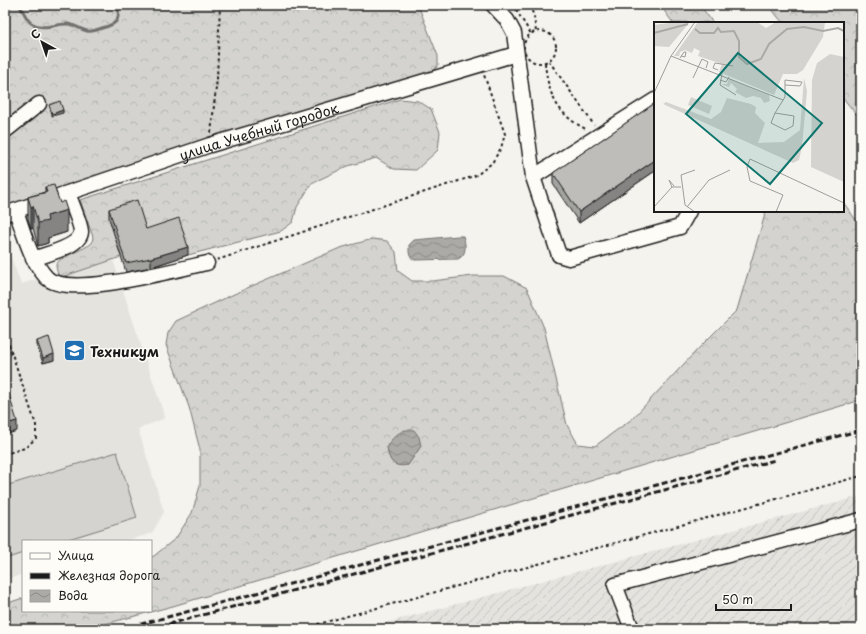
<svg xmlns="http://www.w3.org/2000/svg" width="866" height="634" viewBox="0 0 866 634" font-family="'Playpen Sans',sans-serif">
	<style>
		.built { fill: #e4e3de }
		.industrial { fill: url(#industrial-furrows) }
		.forest { fill: url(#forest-crowns); stroke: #787876; fill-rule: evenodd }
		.pitch { fill: #d4d3cf; stroke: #787876 }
		.water { fill: url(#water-waves); stroke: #72716f }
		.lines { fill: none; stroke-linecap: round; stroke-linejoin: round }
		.stream { stroke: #72716f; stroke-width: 3 }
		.minor-casing { stroke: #1c1c1c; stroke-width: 17 }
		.path { stroke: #1c1c1c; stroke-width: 2; stroke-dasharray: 3 3; stroke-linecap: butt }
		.minor { stroke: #fdfcf7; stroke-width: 14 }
		.rail { stroke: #1c1c1c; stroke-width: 3; stroke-dasharray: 6 3; stroke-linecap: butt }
		.wall { fill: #a3a3a0; stroke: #1c1c1c }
		.shaded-wall { fill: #858482; stroke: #1c1c1c }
		.building { fill: #bebdba; stroke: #1c1c1c }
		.labels { text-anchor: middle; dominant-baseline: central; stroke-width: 3; stroke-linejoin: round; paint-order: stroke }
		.street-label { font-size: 14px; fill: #1c1c1c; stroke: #fdfcf7 }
		.poi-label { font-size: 14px; font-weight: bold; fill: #1c1c1c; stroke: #fdfcf7; text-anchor: start }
		.inset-river { fill: none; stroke: #abaaa6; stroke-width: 2 }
		.inset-road { fill: none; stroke: #9e9d9a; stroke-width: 1 }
		.view { fill: #0f766e; fill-opacity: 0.15; stroke: #0f766e; stroke-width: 2 }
		.inset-edge { fill: none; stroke: #1c1c1c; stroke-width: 2 }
	</style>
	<defs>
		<pattern id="industrial-furrows" width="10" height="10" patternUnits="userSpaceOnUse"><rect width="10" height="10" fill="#e4e3de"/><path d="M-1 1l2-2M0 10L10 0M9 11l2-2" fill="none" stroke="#c3c2be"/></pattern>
		<pattern id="forest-crowns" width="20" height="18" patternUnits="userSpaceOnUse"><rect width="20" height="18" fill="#d4d3cf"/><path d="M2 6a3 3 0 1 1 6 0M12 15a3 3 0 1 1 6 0" fill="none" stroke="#b5b5b1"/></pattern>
		<pattern id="water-waves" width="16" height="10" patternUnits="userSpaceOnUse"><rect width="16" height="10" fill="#abaaa6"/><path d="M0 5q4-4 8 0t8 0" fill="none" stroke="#8a8a86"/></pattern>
	</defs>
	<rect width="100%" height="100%" fill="#f4f3ee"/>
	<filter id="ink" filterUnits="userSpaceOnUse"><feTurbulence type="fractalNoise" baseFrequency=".025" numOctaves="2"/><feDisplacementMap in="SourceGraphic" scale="8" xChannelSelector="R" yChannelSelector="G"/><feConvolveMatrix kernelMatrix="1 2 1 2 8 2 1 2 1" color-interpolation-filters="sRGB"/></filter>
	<g filter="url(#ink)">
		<polygon class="built" points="5,241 21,284 112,257 165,418 138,429 164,512 152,533 126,541 23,541 23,574 5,580"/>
		<polygon class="industrial" points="861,496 861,629 363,629"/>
		<g class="forest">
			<polygon points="5,5 418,5 438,56 438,65 432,74 5,207"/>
			<polygon points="660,5 700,5 713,23 673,23"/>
			<polygon points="768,5 861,5 861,120 843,98 843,23 783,23"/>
			<path d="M400 99 418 101 431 109 440 132 438 150 416 170 394 169 376 158 348 166 312 183 297 207 293 222 281 231 188 255 179 227 146 237 109 218 121 257 59 278C58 274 56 269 56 265 58 257 84 250 92 243L93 237 80 200Z"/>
			<path d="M843 202 861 227V400L173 606 86 629H5V604L23 598V611H151V557L154 556 176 538 192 513 200 486V450L189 407 166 345 168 333 176 321 245 289 340 248 373 239 387 241 396 252 398 271 412 281H432L473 276H504L527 288 544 328 567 425 578 444 595 446 632 419 698 349 737 310 766 211H843ZM391 440 421 446 408 465C392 468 389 460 387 446Z"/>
		</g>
		<polygon class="pitch" points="117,452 137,518 62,541 23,541 23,553 5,559 5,486"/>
		<g class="water">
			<path d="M458 236H463C466 244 467 255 458 259L415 260C408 258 409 251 409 245L414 240Z"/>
			<path d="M405 430H414L419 437 421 446 408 465C392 468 389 460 387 447 392 438 396 434 405 430Z"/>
		</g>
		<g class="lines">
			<path class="stream" d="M19 5C23 10 26 19 31 23 44 31 54 24 67 24 75 24 80 30 87 31 92 32 97 30 102 28 117 24 120 21 118 5"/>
			<defs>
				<g id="minor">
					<polyline points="493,5 507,20 514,33 533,177 559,255 569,258 680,227 689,211"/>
					<polyline points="5,131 39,104"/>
					<polyline points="533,177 655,100"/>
					<path d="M16 211C24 233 30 259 46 277 66 300 177 269 207 263"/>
					<path id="s1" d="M5 214 210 145 516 54"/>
					<path d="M33 259C46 254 80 247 81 232 81 224 71 202 68 193"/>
					<polyline points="632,629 615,585 861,520"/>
				</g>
			</defs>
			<use href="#minor" class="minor-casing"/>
			<g class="path">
				<polyline points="513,5 531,34"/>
				<polyline points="530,5 534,17 536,32"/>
				<circle cx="540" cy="47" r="16"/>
				<polyline points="549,61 594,125"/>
				<path d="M545 63C548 94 557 115 586 129"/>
				<polyline points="211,133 217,79 220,5"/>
				<polyline points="217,260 477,175 492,163 501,148 505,134 484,75"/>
				<polyline points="5,333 36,425 36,438 25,448 5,454"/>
				<polyline points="300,629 861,476"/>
			</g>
			<use href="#minor" class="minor"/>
			<g class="rail">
				<polyline points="123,629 861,430"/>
				<polyline points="151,629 775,460"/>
			</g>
		</g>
		<g class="wall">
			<polygon points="655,103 655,171 579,223 553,184 553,173"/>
			<polygon points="45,187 67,232 48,238 48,243 38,246 33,228 31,229 28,219 28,197 45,192"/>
			<polygon points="109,209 146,229 188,255 151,267 126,272 109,218"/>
			<polygon points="37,341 54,360 43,363 37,347"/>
		</g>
		<g class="shaded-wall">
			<polygon points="63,110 63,113 52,116 52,114"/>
			<polygon points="655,160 655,171 579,223 579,212"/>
			<polygon points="33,206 33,228 31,229 31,207"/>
			<polygon points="67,210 67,232 48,238 48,243 38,246 38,223 47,216"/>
			<polygon points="188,247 188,255 151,267 151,258"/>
			<polygon points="54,354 54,360 43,363 43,358"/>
			<rect x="5" y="366" width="2" height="11"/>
			<polygon points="17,421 17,431 5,435 5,424"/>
		</g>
		<g class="building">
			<polygon points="60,101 63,110 52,114 49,105"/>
			<polygon points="655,103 655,160 579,212 553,173"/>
			<polygon points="54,185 60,203 64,201 67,210 47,216 48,221 38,223 33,206 31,207 28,197 47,192 45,187"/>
			<polygon points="137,200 146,229 179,218 188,247 151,258 126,263 109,209"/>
			<polygon points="49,337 54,354 43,358 37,341"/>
			<polygon points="5,359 7,366 5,366"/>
			<polygon points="5,382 17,421 5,424"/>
		</g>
	</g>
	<defs>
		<symbol id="university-square" viewBox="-11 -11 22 22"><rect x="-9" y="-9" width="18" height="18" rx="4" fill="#1f6fb2" stroke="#fdfcf7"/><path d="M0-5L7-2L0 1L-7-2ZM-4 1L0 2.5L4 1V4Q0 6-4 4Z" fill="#fff"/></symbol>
	</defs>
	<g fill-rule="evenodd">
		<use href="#university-square" x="62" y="338" width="25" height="25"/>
	</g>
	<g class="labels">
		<g class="street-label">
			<text stroke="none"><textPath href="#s1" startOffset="267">улица Учебный городок</textPath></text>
		</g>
		<g class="poi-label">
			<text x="90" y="351">Техникум</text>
		</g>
	</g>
	<g transform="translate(654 22)">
		<rect width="190" height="190" fill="#f4f3ee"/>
		<path d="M22 0H36L15 25 0 24V3Z" fill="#d4d3cf"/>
		<path d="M44 0H103L112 6 122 0H171L169 15 149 48 143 52H129L120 73 65 50 68 42 44 34 46 29 40 26 38 31 31 28 26 30 25 34H20ZM176 32 190 35V160L157 145 158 58 163 41ZM75 56 115 73 116 79 110 81 107 76 99 74 92 76 81 70 83 67 77 61 75 65 67 62H73ZM150 56 153 69 148 125 145 138 139 141 9 82 12 80 57 97 67 90 73 76 97 82 102 85 101 91 111 101 104 121 130 120 146 108Z" fill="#d4d3cf"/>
		<path d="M37 75 58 84 55 92 34 83Z" fill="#d4d3cf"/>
		<path class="inset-river" d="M41 7 46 11H60L64 6 67 10 80 9 85 19V35L93 42 107 37 115 22 133 7 150 5 169 9 184 6 190 9M0 11 34 2"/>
		<path class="inset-road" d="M17 34 129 78M26 36 30 30H32L31 35 27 34M64 48 59 46 61 41 79 44M68 52 66 63 82 73M39 56 48 37 54 40 52 46M66 58 72 60 75 55M0 71 17 34 41 0M121 91 140 94 139 104 131 108 117 101 121 91 131 75V58L148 60 146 64 131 63M41 148 27 153 31 183 41 190M18 165 15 158 20 164M0 185 18 165H27M33 185 55 158 76 148M122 190 129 173 96 159 93 145 96 137 190 181"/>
		<path class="view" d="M84 31 168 101 116 162 32 92Z"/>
		<rect width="190" height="190" class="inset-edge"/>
	</g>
	<rect width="866" height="634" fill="none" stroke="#fdfcf7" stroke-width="20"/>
	<rect x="10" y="10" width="846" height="614" fill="none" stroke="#1c1c1c" stroke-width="1.5" filter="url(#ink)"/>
	<rect x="22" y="540" width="130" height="72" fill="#fdfcf7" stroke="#a3a29f"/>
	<rect x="30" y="553" width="20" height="6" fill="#fdfcf7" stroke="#a3a29f"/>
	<text x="58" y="560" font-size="12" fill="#1c1c1c">Улица</text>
	<rect x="30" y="573" width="20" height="6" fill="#1c1c1c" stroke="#a3a29f"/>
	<text x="58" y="580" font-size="12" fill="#1c1c1c">Железная дорога</text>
	<rect x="30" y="590" width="20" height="12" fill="url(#water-waves)" stroke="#a3a29f"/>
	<text x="58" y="600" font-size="12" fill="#1c1c1c">Вода</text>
	<g transform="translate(42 42) rotate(320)" stroke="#fdfcf7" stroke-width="3" paint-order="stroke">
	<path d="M0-3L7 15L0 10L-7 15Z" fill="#1c1c1c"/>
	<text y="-6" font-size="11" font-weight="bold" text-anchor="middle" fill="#1c1c1c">С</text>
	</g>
	<path d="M716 604v6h75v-6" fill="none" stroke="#1c1c1c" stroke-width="2"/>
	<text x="722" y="604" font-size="12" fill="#1c1c1c" stroke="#fdfcf7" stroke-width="3" paint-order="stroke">50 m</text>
</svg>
